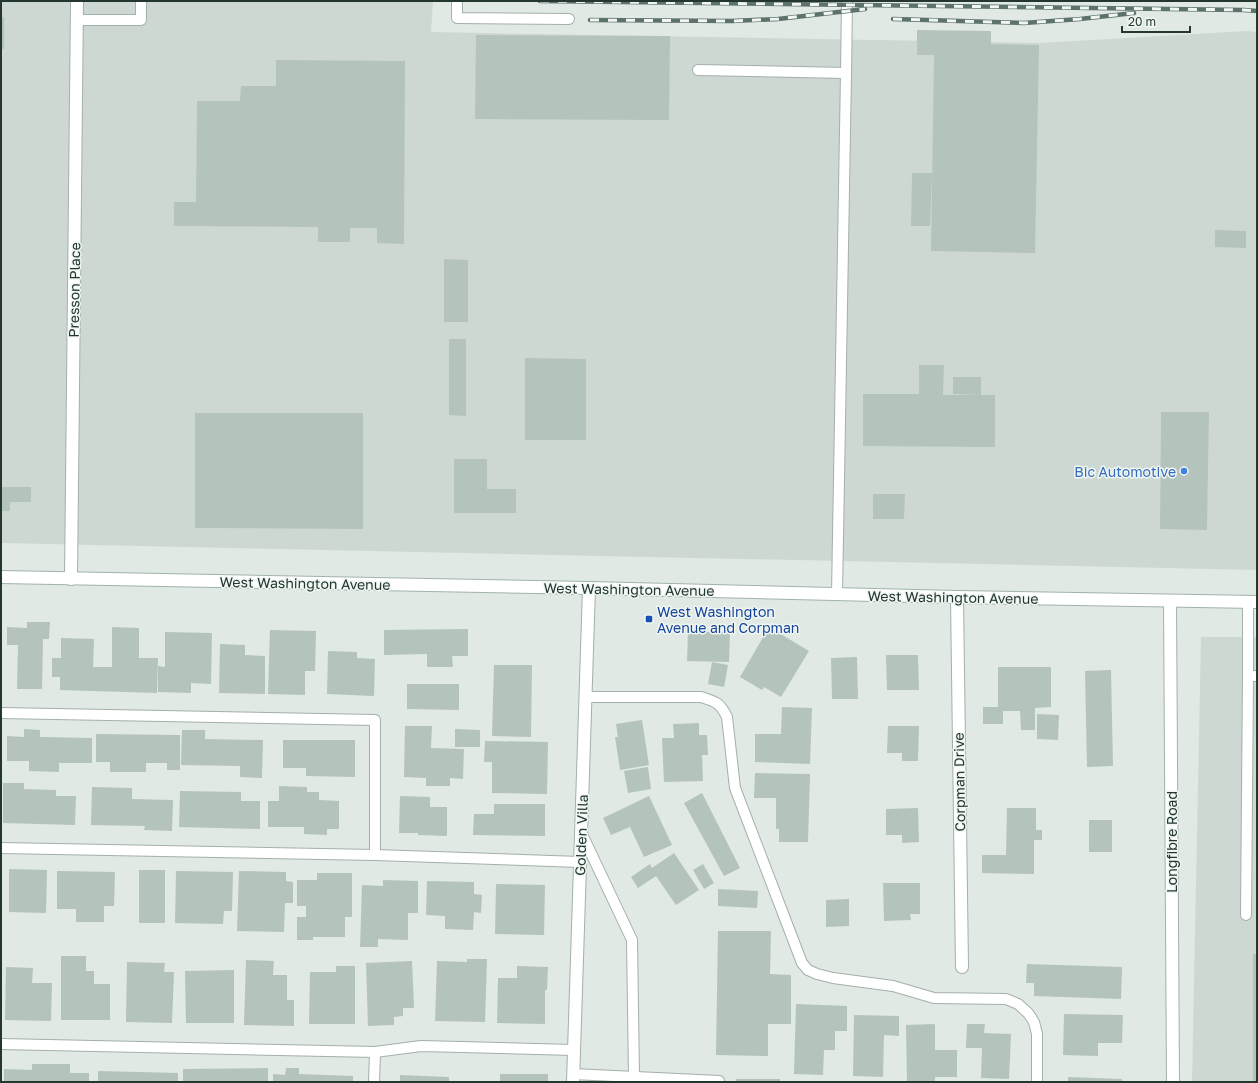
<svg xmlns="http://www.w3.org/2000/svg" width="1258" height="1083" viewBox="0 0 1258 1083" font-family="'Golos Text',sans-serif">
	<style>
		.built { fill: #ced8d3 }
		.building { fill: #b5c3bd }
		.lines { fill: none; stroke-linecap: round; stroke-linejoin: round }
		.lane-casing { stroke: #a4b0aa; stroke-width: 12 }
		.street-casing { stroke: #a4b0aa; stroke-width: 14 }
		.secondary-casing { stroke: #a0b3ab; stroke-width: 14 }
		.lane { stroke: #fff; stroke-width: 10 }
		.street { stroke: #fff; stroke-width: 12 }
		.secondary { stroke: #fff; stroke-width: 12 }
		.rail-casing { stroke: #5d726b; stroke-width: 4.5 }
		.rail { stroke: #f0f6f2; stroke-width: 3; stroke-dasharray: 9; stroke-linecap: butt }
		.shop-dot { fill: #3f7fe0; stroke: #f0f6f2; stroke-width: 1.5 }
		.transit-dot { fill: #1a4fb4; stroke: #f0f6f2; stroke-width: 1.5 }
		.labels { text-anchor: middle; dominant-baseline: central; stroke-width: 3; stroke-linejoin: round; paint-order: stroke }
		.street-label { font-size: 14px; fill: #233730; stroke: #f0f6f2 }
		.shop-label { font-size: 14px; fill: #366cbe; stroke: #f0f6f2; text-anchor: end }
		.transit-label { font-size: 14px; fill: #164399; stroke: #f0f6f2; text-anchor: start }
	</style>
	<rect width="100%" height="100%" fill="#e0e9e4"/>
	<g class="built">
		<polygon points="1,1 433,1 431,32 1040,43 1247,31 1257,32 1257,570 1,543"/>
		<polygon points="1201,637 1257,637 1257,1082 1192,1082"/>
	</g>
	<g class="building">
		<rect x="1" y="17" width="3" height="32"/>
		<polygon points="917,30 991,31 991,44 1039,45 1035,253 931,251 934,55 917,55"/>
		<polygon points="476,35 670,36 669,120 475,119"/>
		<polygon points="276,60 405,61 404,244 377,243 377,228 350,228 350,242 318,242 318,227 174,226 174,202 196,202 197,101 240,101 241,86 276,86"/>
		<polygon points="912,173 932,173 930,226 911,226"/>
		<polygon points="1215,230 1246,231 1246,248 1215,247"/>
		<polygon points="444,259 468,260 468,322 444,322"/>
		<polygon points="449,339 466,339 466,416 449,415"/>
		<polygon points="525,358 586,359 586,440 525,440"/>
		<polygon points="919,365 944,365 943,395 995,395 995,447 863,446 863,394 919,394"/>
		<polygon points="953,377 981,377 981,395 953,394"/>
		<polygon points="1161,412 1209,412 1207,530 1160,529"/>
		<polygon points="195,413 363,413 363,529 195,528"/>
		<polygon points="454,459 487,459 487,489 516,489 516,513 454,513"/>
		<polygon points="1,487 31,487 31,502 10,502 10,511 1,511"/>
		<polygon points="873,494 905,494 904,519 873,519"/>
		<polygon points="27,622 50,622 49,639 43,639 42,689 17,689 18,645 7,645 7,627 27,628"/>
		<polygon points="112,627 139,628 139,658 158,658 157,693 60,690 60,677 52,677 52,658 61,658 61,638 94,639 93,667 112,667"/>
		<polygon points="769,627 809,651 781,697 764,687 762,690 740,677"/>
		<polygon points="468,629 468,656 452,656 453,667 427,667 427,654 384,655 384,630"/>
		<polygon points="270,630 316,631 315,671 305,671 305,695 268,694"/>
		<polygon points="165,632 212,633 211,684 191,683 191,693 158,692 158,666 165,667"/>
		<polygon points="688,632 730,632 729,662 687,661"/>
		<polygon points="220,644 245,645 245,655 265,656 265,694 219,693"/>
		<polygon points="328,651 357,652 357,658 375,659 374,696 327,694"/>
		<polygon points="886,655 918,655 919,690 887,690"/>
		<polygon points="857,657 858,699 832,699 831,658"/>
		<polygon points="712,662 728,665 724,687 708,684"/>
		<polygon points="494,665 532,665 531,737 492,736"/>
		<polygon points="998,667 1051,667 1051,707 1035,708 1035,730 1021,730 1020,711 1003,711 1003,724 983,724 983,707 998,707"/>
		<polygon points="1111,670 1113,766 1087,767 1085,671"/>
		<polygon points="407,684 459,684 459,710 407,709"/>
		<polygon points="782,707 812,708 810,764 755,762 755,734 781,734"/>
		<polygon points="1037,714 1059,715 1058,740 1037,739"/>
		<polygon points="642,720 649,765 620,770 615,737 618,737 616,724"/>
		<polygon points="699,723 699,735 707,735 708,755 702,755 703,781 664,782 662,738 674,738 673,724"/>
		<polygon points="405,726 432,726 431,748 464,749 463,779 450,778 450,786 426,786 426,778 404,777"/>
		<polygon points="888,726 919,726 918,761 902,761 902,753 887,753"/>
		<polygon points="24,729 40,730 40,737 92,738 92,763 59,763 59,772 29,771 29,761 7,761 7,736 24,737"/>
		<polygon points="455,729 480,730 480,747 455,747"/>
		<polygon points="182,730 205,730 205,739 263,740 262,778 240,777 240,766 181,765"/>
		<polygon points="96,734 180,735 180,770 167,770 167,763 146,763 146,772 110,772 110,762 96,762"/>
		<polygon points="283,740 355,740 355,777 306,776 306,768 283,768"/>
		<polygon points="485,741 548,742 547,794 492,793 492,762 484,762"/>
		<polygon points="648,767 651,789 628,793 624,771"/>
		<polygon points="755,773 810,774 808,842 779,842 779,829 776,829 776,798 754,798"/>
		<polygon points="3,783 24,783 24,789 56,790 56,796 76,796 75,825 3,823"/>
		<polygon points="279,786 307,787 307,792 319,792 319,800 339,801 339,829 327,829 327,835 304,834 304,827 268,827 268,801 279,801"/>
		<polygon points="92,787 132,788 132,799 173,800 172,831 144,830 145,826 91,825"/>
		<polygon points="180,791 241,792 241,801 260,801 260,829 179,827"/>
		<polygon points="702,793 740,868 724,876 684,803"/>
		<polygon points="400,796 430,797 430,807 447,807 447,836 418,835 418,833 399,833"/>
		<polygon points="649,796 672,845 644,857 630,827 611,835 603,818"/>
		<polygon points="494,804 545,804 545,836 473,835 474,814 494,814"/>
		<polygon points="918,808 919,842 902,843 902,835 886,835 886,809"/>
		<polygon points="1007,808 1036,808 1036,830 1042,830 1042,840 1034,840 1034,874 982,873 982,855 1006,855"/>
		<rect x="1089" y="820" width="23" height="32"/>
		<polygon points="674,853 699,890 676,905 656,876 638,888 631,877 650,864 652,868"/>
		<polygon points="703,864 714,883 704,889 693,870"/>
		<polygon points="9,869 47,870 46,913 9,912"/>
		<rect x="139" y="870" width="26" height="53"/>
		<polygon points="57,871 115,872 114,906 104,906 104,922 76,922 76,909 57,909"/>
		<polygon points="176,871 233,872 232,911 224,911 223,924 175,923"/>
		<polygon points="239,871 286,872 286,881 293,882 293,903 285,903 284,932 237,931"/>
		<polygon points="317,873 352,873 352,917 345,917 345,937 313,937 313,940 297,940 297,917 306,917 306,906 297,906 297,880 317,880"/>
		<polygon points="383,880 418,881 418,913 408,913 408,940 378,939 378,947 360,947 362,885 383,886"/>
		<polygon points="427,881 474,882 474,894 482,895 481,913 474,912 473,930 445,929 445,916 426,915"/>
		<polygon points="883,883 920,883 920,914 910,914 911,920 884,921"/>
		<polygon points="496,884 545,885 544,935 495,934"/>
		<polygon points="718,889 758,891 757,908 718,906"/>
		<polygon points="849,899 849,926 826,927 826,900"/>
		<polygon points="718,931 771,931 770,974 791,975 791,1024 768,1024 768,1056 716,1055"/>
		<rect x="1253" y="954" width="4" height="128"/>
		<polygon points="61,956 86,956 86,971 94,971 94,984 110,984 110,1020 61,1020"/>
		<polygon points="467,959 487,959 485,1022 435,1021 437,961 467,962"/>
		<polygon points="246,960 274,961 273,975 287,975 287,1000 294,1000 294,1026 244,1025"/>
		<polygon points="412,961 414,1008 403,1008 403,1016 394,1017 394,1025 368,1026 366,963"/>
		<polygon points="127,962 165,963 164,972 174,972 172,1023 126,1022"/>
		<polygon points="1027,964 1122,967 1121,999 1034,996 1034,983 1026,983"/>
		<polygon points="336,966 355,966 355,1024 309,1024 310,972 336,972"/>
		<polygon points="517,966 548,967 547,990 545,990 545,1024 497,1023 498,978 517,978"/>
		<polygon points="6,967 33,968 32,983 52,983 51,1021 5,1020"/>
		<polygon points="234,970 234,1023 186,1023 185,971"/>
		<polygon points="796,1004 847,1006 847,1031 835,1031 835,1050 824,1050 823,1075 794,1074"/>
		<polygon points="1064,1014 1123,1015 1122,1043 1098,1043 1098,1056 1063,1055"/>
		<polygon points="854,1015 899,1016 899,1036 884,1035 883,1077 853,1076"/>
		<polygon points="935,1024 935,1050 957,1050 957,1077 935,1077 935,1082 907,1082 906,1025"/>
		<polygon points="967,1024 985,1024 984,1033 1011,1034 1009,1079 981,1078 982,1048 966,1048"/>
		<polygon points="32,1064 70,1064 70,1073 89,1073 89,1082 4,1082 4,1069 32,1070"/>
		<polygon points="268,1068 268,1082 183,1082 183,1069"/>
		<polygon points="286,1068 299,1068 299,1074 353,1076 353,1082 273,1082 273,1074 285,1075"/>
		<polygon points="98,1071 178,1073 178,1082 98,1082"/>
		<rect x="500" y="1074" width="48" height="8"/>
		<polygon points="400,1075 449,1077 449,1082 400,1082"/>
		<polygon points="1068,1077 1122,1079 1122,1082 1068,1082"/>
		<rect x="736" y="1079" width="44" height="3"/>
	</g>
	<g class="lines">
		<defs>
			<g id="lane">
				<polyline points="457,1 457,18 569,19"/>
				<polyline points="77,20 141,20 141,1"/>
				<polyline points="698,70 846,73 837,594"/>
				<polyline points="846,73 847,1"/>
				<polyline points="1248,676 1248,602"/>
				<path d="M586 697H701C717 702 720 703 727 717L735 788 802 963 808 970 817 974 833 978 893 986 934 998 1006 999 1018 1004 1028 1013 1034 1022 1037 1034V1082"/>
				<polyline points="1,713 375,720 375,855 1,848"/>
				<polyline points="581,832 632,940 634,1077"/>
				<polyline points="375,855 580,862"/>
				<polyline points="1246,915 1248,676 1257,676"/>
				<polyline points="1,1044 375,1052 421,1046 574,1050"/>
				<polyline points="573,1074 719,1081"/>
				<polyline points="374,1082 375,1052"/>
			</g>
			<g id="street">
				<polyline points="71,579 77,1"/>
				<polyline points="957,597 962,967"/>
				<polyline points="1170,601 1173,1082"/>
				<polyline points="573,1082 589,588"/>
			</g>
			<polyline id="secondary" points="1,577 589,588 957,597 1257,602"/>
		</defs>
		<use href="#lane" class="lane-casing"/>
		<use href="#street" class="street-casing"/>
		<use href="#secondary" class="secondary-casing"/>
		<use href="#lane" class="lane"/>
		<use href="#street" class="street"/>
		<use href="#secondary" class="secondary"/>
		<defs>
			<g id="rail">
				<polyline points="540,1 1168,9 1244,10 1257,11"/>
				<polyline points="893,19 1024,23 1080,19 1134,13"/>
				<polyline points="590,20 732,21 778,19 865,9"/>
			</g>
		</defs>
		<use href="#rail" class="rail-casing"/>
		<use href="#rail" class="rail"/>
	</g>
	<circle class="shop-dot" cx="1184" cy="471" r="4"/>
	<rect class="transit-dot" x="645" y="615" width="8" height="8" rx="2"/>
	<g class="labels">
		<g class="street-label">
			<text transform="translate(74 290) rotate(-89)">Presson Place</text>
			<text transform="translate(305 583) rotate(1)">West Washington Avenue</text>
			<text transform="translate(629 589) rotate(1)">West Washington Avenue</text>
			<text transform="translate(953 597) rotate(1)">West Washington Avenue</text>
			<text transform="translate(959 782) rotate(-91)">Corpman Drive</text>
			<text transform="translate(581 835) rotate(-88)">Golden Villa</text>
			<text transform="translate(1171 842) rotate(-90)">Longfibre Road</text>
		</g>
		<g class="shop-label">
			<text x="1176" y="471">Bic Automotive</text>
		</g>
		<g class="transit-label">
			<text x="657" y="611">West Washington<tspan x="657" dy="16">Avenue and Corpman</tspan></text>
		</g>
	</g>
	<rect width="1258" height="1083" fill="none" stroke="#233730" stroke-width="4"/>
	<path d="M1122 26v6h68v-6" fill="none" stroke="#233730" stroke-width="2"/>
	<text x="1128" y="26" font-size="12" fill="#233730" stroke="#f0f6f2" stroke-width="3" paint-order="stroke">20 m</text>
</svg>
